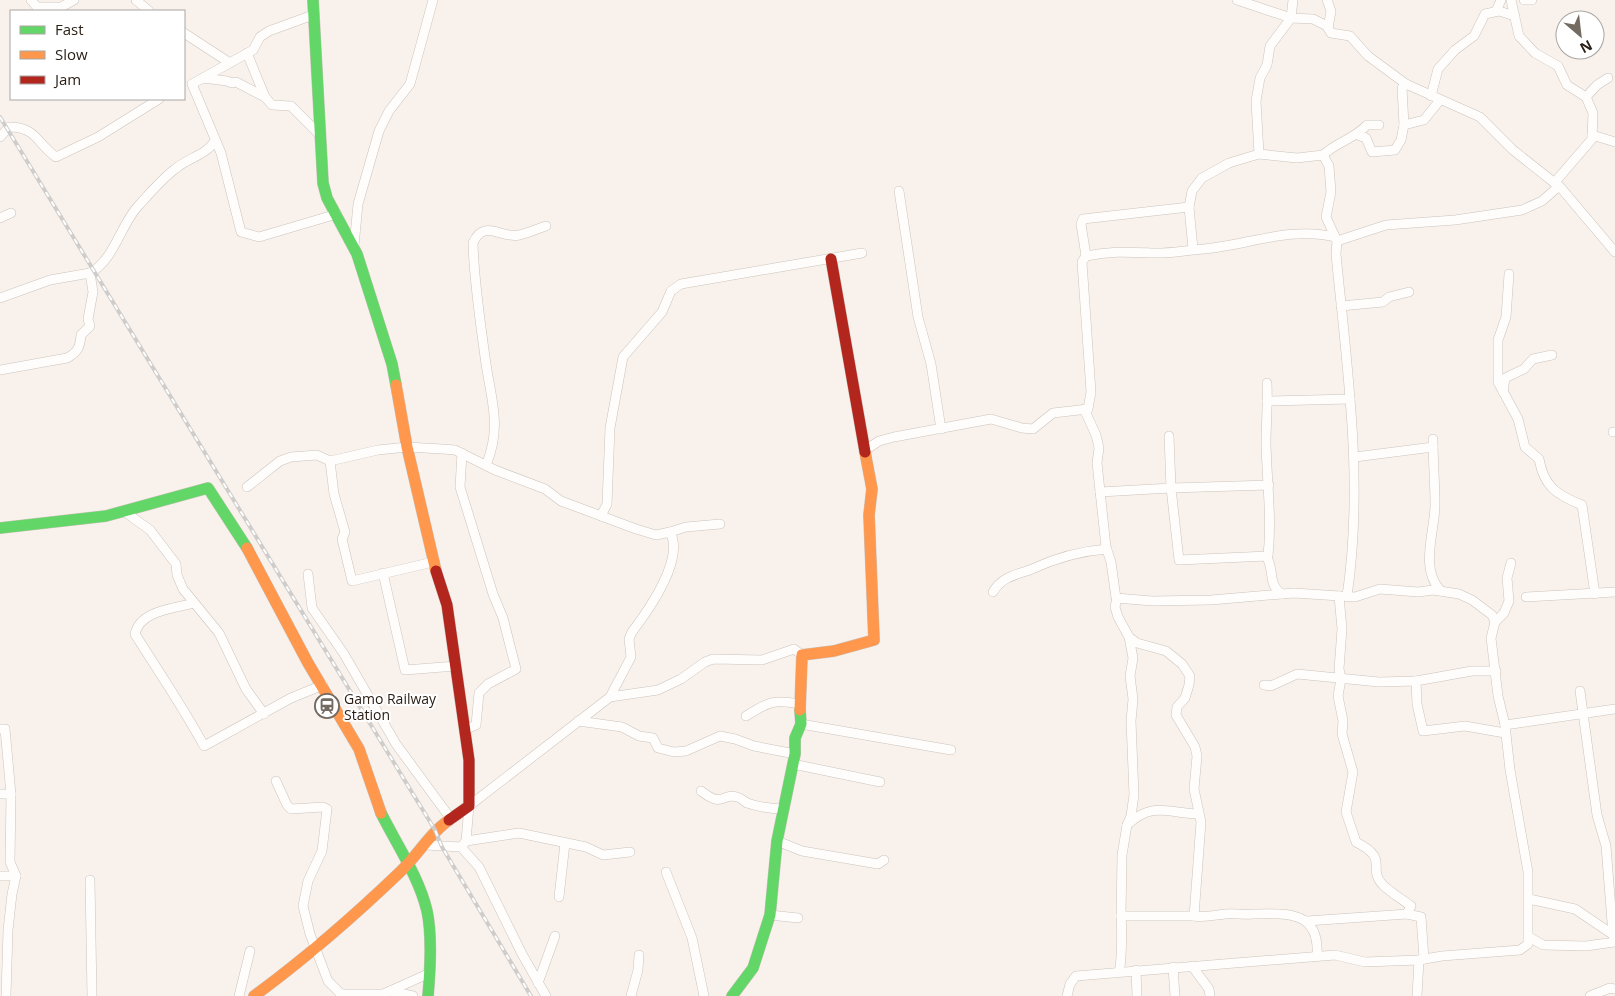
<svg xmlns="http://www.w3.org/2000/svg" width="1615" height="996" viewBox="0 0 1615 996" font-family="'Open Sans',sans-serif">
	<style>
		.lines { fill: none; stroke-linecap: round; stroke-linejoin: round }
		.street-casing { stroke: #cbc3bb; stroke-width: 10 }
		.fast-casing { stroke: #cbc3bb; stroke-width: 12 }
		.slow-casing { stroke: #cbc3bb; stroke-width: 12 }
		.jam-casing { stroke: #cbc3bb; stroke-width: 12 }
		.street { stroke: #fefdfc; stroke-width: 9 }
		.fast { stroke: #63d668; stroke-width: 11 }
		.slow { stroke: #ff974d; stroke-width: 11 }
		.jam { stroke: #b3261e; stroke-width: 11 }
		.rail-casing { stroke: #cfcdcb; stroke-width: 4 }
		.rail { stroke: #fff; stroke-width: 2; stroke-dasharray: 5.5; stroke-linecap: butt }
		.labels { text-anchor: middle; dominant-baseline: central; stroke-width: 4; stroke-linejoin: round; paint-order: stroke }
		.poi-label { font-size: 14px; fill: #2b2016; stroke: #fff; text-anchor: start }
	</style>
	<rect width="100%" height="100%" fill="#f9f2ec"/>
	<g class="lines">
		<defs>
			<g id="street">
				<polyline points="31,0 37,7 61,7 74,0"/>
				<polyline points="136,0 149,11"/>
				<polyline points="1237,0 1291,18 1313,19 1327,26 1331,33 1350,36 1368,56 1406,84 1480,117 1513,150 1561,188 1615,252"/>
				<polyline points="1327,0 1331,11 1328,28"/>
				<polyline points="1511,0 1519,36 1535,53 1558,66 1567,85 1586,97 1593,113 1592,139 1555,182"/>
				<polyline points="1524,0 1532,0"/>
				<polyline points="1496,11 1501,0"/>
				<polyline points="313,15 269,31 260,37 253,50 192,84 221,153 241,232 259,237 337,214"/>
				<polyline points="184,33 230,63"/>
				<polyline points="247,53 265,97 272,105 291,106 319,134"/>
				<polyline points="203,78 227,81 232,83 236,82 265,97"/>
				<polyline points="1431,96 1438,69 1455,50 1474,36 1485,14 1499,11 1515,16"/>
				<polyline points="1586,97 1597,85 1608,78"/>
				<polyline points="1404,125 1402,88 1406,84"/>
				<polyline points="1358,135 1366,138 1372,152 1395,150 1401,140 1404,125 1424,120 1440,100"/>
				<polyline points="1592,135 1615,142"/>
				<path d="M0 137 9 127C37 127 37 144 56 157L98 137 159 99"/>
				<polyline points="1259,154 1256,101 1260,78 1267,65 1270,46 1291,18 1293,0"/>
				<path d="M1323 155C1337 142 1354 139 1367 125H1379"/>
				<polyline points="899,191 918,317 931,364 941,429"/>
				<polyline points="0,218 11,213"/>
				<polyline points="1337,241 1386,225 1455,220 1522,210 1542,201 1559,186"/>
				<polyline points="354,246 358,204 379,131 389,111 410,84 433,0"/>
				<path d="M1193 249 1189 207 1192 191 1202 178 1229 163 1259 154 1297 158 1323 155 1329 166 1331 192 1326 217 1337 241 1336 254C1347 368 1364 482 1347 596"/>
				<polyline points="1086,256 1081,224 1083,219 1189,207"/>
				<path d="M1509 274 1506 317 1498 340V382L1518 419 1525 447 1539 459C1544 487 1557 495 1582 505L1595 594"/>
				<polyline points="0,298 50,280 90,273"/>
				<polyline points="1341,306 1383,302 1389,297 1409,292"/>
				<path d="M0 370 67 358C78 352 80 347 81 335L90 326 88 319 93 292 90 273C115 259 120 225 139 205 150 193 162 179 175 169 188 158 206 155 215 141"/>
				<path d="M1267 383C1268 403 1266 424 1266 444 1267 482 1272 519 1268 556L1179 560 1171 488 1269 485"/>
				<polyline points="1503,392 1505,378 1524,369 1533,359 1552,355"/>
				<polyline points="1267,401 1350,399"/>
				<polyline points="1084,409 1096,435 1099,448 1097,463 1106,547 1111,562 1116,598 1152,601 1211,600 1294,593 1355,597 1380,589 1418,592 1433,590 1459,594 1472,600 1492,615 1495,622"/>
				<polyline points="1613,432 1615,432"/>
				<path d="M1433 439C1433 461 1435 483 1435 505 1435 531 1419 569 1441 591"/>
				<path d="M864 451 879 441 894 437 991 419 1022 428 1033 429 1053 413 1088 409 1091 392 1082 262 1086 256C1110 251 1127 252 1151 253 1168 254 1187 250 1204 249 1247 245 1292 226 1335 237"/>
				<polyline points="462,453 460,487 493,594 503,618 516,669 488,684 479,693 476,725 465,730"/>
				<polyline points="1355,457 1433,447"/>
				<polyline points="330,461 334,494 345,532 342,539 352,581 433,562"/>
				<path d="M486 465C503 425 490 397 485 357 480 320 474 281 473 243 484 218 501 239 519 235 528 233 537 229 546 226"/>
				<path d="M247 487 280 461 291 457 317 455 330 461 378 450 407 447 442 449 455 450 495 470 545 489 561 501 636 529 656 535 670 532C685 559 648 611 632 632L629 639 631 657 610 697"/>
				<polyline points="1100,492 1171,488 1169,436"/>
				<polyline points="125,512 150,530 176,564 177,575 183,589 219,633 246,689 264,714"/>
				<polyline points="601,516 607,504 610,428 623,357 662,312 671,291 681,284 862,253"/>
				<polyline points="670,532 686,527 720,524"/>
				<path d="M1266 556C1275 568 1267 585 1282 594"/>
				<polyline points="383,573 405,670 456,666"/>
				<polyline points="308,574 312,608 344,654 396,744 451,819"/>
				<path d="M993 592C1002 576 1017 575 1032 569 1056 558 1080 551 1107 549"/>
				<path d="M1339 596 1342 629 1339 669 1341 679 1338 696 1343 721 1342 734 1353 772 1346 812 1356 842C1391 860 1366 867 1383 885 1391 893 1402 899 1411 906L1407 914"/>
				<polyline points="1526,597 1615,592"/>
				<path d="M1117 598 1115 607 1118 617 1129 637 1137 643 1166 651 1182 664 1190 676 1189 685 1185 698 1177 707 1176 715 1195 747 1197 756 1194 789 1201 822 1194 916H1121C1122 928 1122 961 1119 972"/>
				<path d="M194 603C174 609 140 610 135 634 158 671 183 707 204 746L291 698 323 685"/>
				<polyline points="1496,671 1472,671 1416,681 1417,704 1423,731 1465,726 1505,733"/>
				<polyline points="1264,685 1271,686 1297,674 1379,682 1416,681"/>
				<polyline points="1580,691 1597,815 1606,846 1613,935"/>
				<path d="M746 716C768 702 774 699 799 704"/>
				<polyline points="578,721 622,727 639,736 653,738 658,748 674,752 686,751 720,736 735,739 754,746 795,754"/>
				<polyline points="801,724 951,750"/>
				<polyline points="1505,725 1498,696 1491,638 1495,622 1504,613 1509,601 1507,578 1511,563"/>
				<polyline points="0,729 5,729 11,794 10,862 16,876 12,894 8,930 6,996"/>
				<polyline points="793,764 880,782"/>
				<polyline points="276,781 287,805 291,809 323,807 327,809 322,851 308,881 303,906 310,934 328,981 341,994 340,996"/>
				<path d="M701 791C724 809 722 792 737 797 741 798 744 801 747 803 759 807 771 809 783 809"/>
				<polyline points="0,794 11,794"/>
				<polyline points="1127,825 1131,816 1134,795 1131,721 1133,699 1130,676 1133,658 1129,637"/>
				<polyline points="466,841 519,833 586,847 603,855 630,852"/>
				<polyline points="777,841 802,851 878,864 884,860"/>
				<polyline points="426,845 461,847 466,841 469,806 610,697 658,690 681,679 705,662 713,659 762,660 794,649 802,655"/>
				<polyline points="461,847 479,867 522,954 546,996"/>
				<polyline points="666,872 692,938 704,996"/>
				<polyline points="0,876 16,876"/>
				<polyline points="90,880 92,996"/>
				<polyline points="559,897 565,843"/>
				<polyline points="1529,899 1575,909 1615,936"/>
				<polyline points="770,915 798,918"/>
				<path d="M1121 916 1122 855 1127 825C1153 801 1166 813 1198 814"/>
				<path d="M1194 916C1205 918 1215 915 1225 914 1235 913 1243 915 1253 914 1288 913 1320 911 1317 956"/>
				<polyline points="1307,921 1407,914 1421,917 1424,959"/>
				<polyline points="1529,937 1543,945 1586,946 1615,942"/>
				<polyline points="1419,960 1442,956 1520,950 1528,944 1528,872 1510,770 1505,725 1615,709"/>
				<polyline points="1192,966 1209,989 1210,996"/>
				<polyline points="1173,967 1175,996"/>
				<polyline points="1136,970 1137,996"/>
				<polyline points="538,983 555,936"/>
				<polyline points="390,991 413,996"/>
				<polyline points="341,994 383,994 430,973"/>
				<polyline points="239,996 250,951"/>
				<polyline points="631,996 638,970 639,955"/>
				<polyline points="1067,996 1070,984 1076,976 1335,955 1365,962 1419,960 1417,996"/>
				<polyline points="1590,996 1610,988 1615,989"/>
			</g>
			<g id="fast">
				<polyline points="313,0 323,183 327,198 357,254 392,364 396,385"/>
				<polyline points="0,528 106,516 208,488 247,548"/>
				<path d="M381 813C397 845 419 877 427 911 432 934 430 973 428 996"/>
				<polyline points="732,996 753,968 770,915 777,841 795,754 795,738 801,724 800,710"/>
			</g>
			<g id="slow">
				<polyline points="396,385 407,447 436,571"/>
				<polyline points="247,548 308,663 359,749 381,813"/>
				<polyline points="800,710 802,655 834,651 874,640 869,515 872,489 865,452"/>
				<path d="M254 996C306 958 353 917 400 872 418 855 429 834 449 820"/>
			</g>
			<g id="jam">
				<polyline points="831,259 865,452"/>
				<polyline points="436,571 447,605 469,760 469,806 449,820"/>
			</g>
		</defs>
		<use href="#street" class="street-casing"/>
		<use href="#fast" class="fast-casing"/>
		<use href="#slow" class="slow-casing"/>
		<use href="#jam" class="jam-casing"/>
		<use href="#street" class="street"/>
		<use href="#fast" class="fast"/>
		<use href="#slow" class="slow"/>
		<use href="#jam" class="jam"/>
		<defs>
			<polyline id="rail" points="0,117 435,830 442,847 531,996"/>
		</defs>
		<use href="#rail" class="rail-casing"/>
		<use href="#rail" class="rail"/>
	</g>
	<defs>
		<symbol id="station-ring" viewBox="-11 -11 22 22"><circle r="9.5" fill="#fff" stroke="#736a61" stroke-width="1.5"/><path d="M-3-6H3Q5-6 5-4V2Q5 4 3 4L4.5 6H3L1.5 4h-3L-3 6H-4.5L-3 4Q-5 4-5 2V-4Q-5-6-3-6ZM-3.5-4v3h7v-3ZM-3.5 1v1.5H-2V1ZM2 1v1.5H3.5V1Z" fill="#736a61"/></symbol>
	</defs>
	<g fill-rule="evenodd">
		<use href="#station-ring" x="313" y="692" width="28" height="28"/>
	</g>
	<g class="labels">
		<g class="poi-label">
			<text x="344" y="698">Gamo Railway<tspan x="344" dy="16">Station</tspan></text>
		</g>
	</g>
	<rect x="10" y="10" width="175" height="90" fill="#ffffff" stroke="#aaa6a2"/>
	<rect x="20" y="26" width="25" height="8" fill="#63d668" stroke="#aaa6a2"/>
	<text x="55" y="35" font-size="15" fill="#2b2016">Fast</text>
	<rect x="20" y="51" width="25" height="8" fill="#ff974d" stroke="#aaa6a2"/>
	<text x="55" y="60" font-size="15" fill="#2b2016">Slow</text>
	<rect x="20" y="76" width="25" height="8" fill="#b3261e" stroke="#aaa6a2"/>
	<text x="55" y="85" font-size="15" fill="#2b2016">Jam</text>
	<g transform="translate(1580 35) rotate(152)"><circle r="24" fill="#ffffff" stroke="#aaa6a2"/>
	<path d="M0-4L9 19L0 12L-9 19Z" fill="#736a61"/>
	<text y="-8" font-size="14" font-weight="bold" text-anchor="middle" fill="#2b2016">N</text>
	</g>
</svg>
